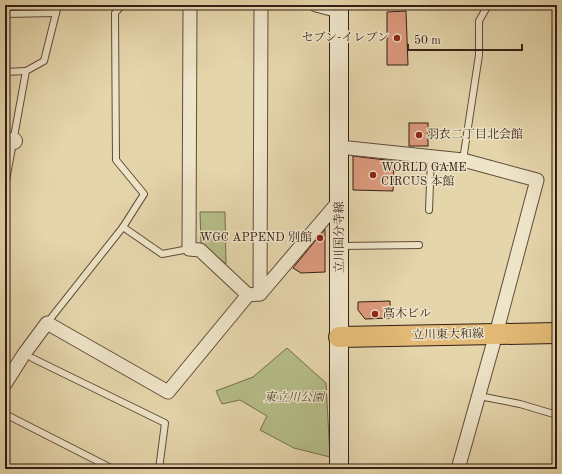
<svg xmlns="http://www.w3.org/2000/svg" width="562" height="474" viewBox="0 0 562 474" font-family="'Old Standard TT','Noto Serif JP',serif">
	<style>
		.green { fill: #b5bd88; stroke: #746e4e }
		.building { fill: #de9a7e; stroke: #331e15 }
		.lines { fill: none; stroke-linecap: round; stroke-linejoin: round }
		.service-casing { stroke: #604c3a; stroke-width: 8 }
		.minor-casing { stroke: #604c3a; stroke-width: 15 }
		.tertiary-casing { stroke: #604c3a; stroke-width: 18 }
		.secondary-casing { stroke: #331e15; stroke-width: 20 }
		.primary-casing { stroke: #331e15; stroke-width: 22 }
		.service { stroke: #eee4c8; stroke-width: 6 }
		.minor { stroke: #eee4c8; stroke-width: 13 }
		.tertiary { stroke: #eee4c8; stroke-width: 16 }
		.secondary { stroke: #eee4c8; stroke-width: 18 }
		.primary { stroke: #e2ba76; stroke-width: 20 }
		.poi-dot { fill: #8f2418; stroke: #eee4c8; stroke-width: 1.5 }
		.labels { text-anchor: middle; dominant-baseline: central; stroke-width: 3; stroke-linejoin: round; paint-order: stroke }
		.poi-label { font-size: 12px; fill: #331e15; stroke: #eee4c8; text-anchor: start }
		.street-label { font-size: 12px; fill: #331e15; stroke: #eee4c8 }
		.park-label { font-size: 12px; font-style: italic; fill: #544632; stroke: #eee4c8 }
	</style>
	<rect width="100%" height="100%" fill="#e5d5ab"/>
	<filter id="stains"><feTurbulence type="fractalNoise" baseFrequency=".005" numOctaves="4"/><feColorMatrix values="0 0 0 0 .2 0 0 0 0 .09 0 0 0 0 .02 0 0 0 .5 -.17"/></filter>
	<radialGradient id="worn" r=".72"><stop offset=".6" stop-color="#630" stop-opacity="0"/><stop offset="1" stop-color="#630" stop-opacity=".3"/></radialGradient>
	<g class="green">
		<polygon points="200,212 225,212 226,264 201,243"/>
		<polygon points="287,348 326,383 330,457 294,448 260,430 267,416 240,400 222,404 216,391 253,377"/>
	</g>
	<g class="building">
		<polygon points="406,11 408,65 387,65 387,12"/>
		<rect x="409" y="123" width="19" height="23"/>
		<polygon points="353,156 394,161 393,191 353,190"/>
		<polygon points="325,229 325,272 301,273 293,268"/>
		<polygon points="390,301 390,318 365,319 358,310 358,302"/>
	</g>
	<g class="lines">
		<defs>
			<g id="service">
				<polyline points="122,5 115,13 116,160 144,194 123,227 162,254 189,249"/>
				<polyline points="5,14 56,13"/>
				<polyline points="5,72 26,71"/>
				<polyline points="463,160 479,55 479,21 488,5"/>
				<polyline points="5,186 26,71 44,61 58,5"/>
				<polyline points="429,210 431,157"/>
				<polyline points="340,246 419,245"/>
				<polyline points="47,323 123,227"/>
				<polyline points="32,358 165,423 159,469"/>
				<polyline points="479,396 520,404 557,415"/>
				<polyline points="5,414 113,469"/>
			</g>
			<g id="minor">
				<polyline points="190,5 189,249 200,250 248,295"/>
				<polyline points="316,5 339,11"/>
				<polyline points="339,147 463,160 537,180 496,334 458,469"/>
				<polyline points="260,294 261,5"/>
				<polyline points="5,384 24,354 47,323 168,392 248,295 260,294 340,200"/>
			</g>
			<polyline id="tertiary" points="5,141 14,141"/>
			<polyline id="secondary" points="339,5 339,469"/>
			<polyline id="primary" points="339,337 557,333"/>
		</defs>
		<use href="#service" class="service-casing"/>
		<use href="#minor" class="minor-casing"/>
		<use href="#tertiary" class="tertiary-casing"/>
		<use href="#secondary" class="secondary-casing"/>
		<use href="#primary" class="primary-casing"/>
		<use href="#service" class="service"/>
		<use href="#minor" class="minor"/>
		<use href="#tertiary" class="tertiary"/>
		<use href="#secondary" class="secondary"/>
		<use href="#primary" class="primary"/>
	</g>
	<g class="poi-dot">
		<circle cx="397" cy="38" r="4"/>
		<circle cx="419" cy="135" r="4"/>
		<circle cx="373" cy="175" r="4"/>
		<circle cx="320" cy="238" r="4"/>
		<circle cx="375" cy="314" r="4"/>
	</g>
	<g class="labels">
		<g class="poi-label">
			<text x="389" y="38" text-anchor="end">セブン-イレブン</text>
			<text x="427" y="135">羽衣二丁目北会館</text>
			<text x="381" y="168">WORLD GAME<tspan x="381" dy="14">CIRCUS 本館</tspan></text>
			<text x="312" y="238" text-anchor="end">WGC APPEND 別館</text>
			<text x="383" y="314">高木ビル</text>
		</g>
		<g class="street-label">
			<text transform="translate(340 237) rotate(-90)">立川国分寺線</text>
			<text transform="translate(448 335) rotate(-1)">立川東大和線</text>
		</g>
		<g class="park-label">
			<text x="294" y="398">東立川公園</text>
		</g>
	</g>
	<rect width="562" height="474" fill="none" stroke="#e5d5ab" stroke-width="20"/>
	<rect x="6" y="6" width="550" height="462" fill="none" stroke="#331e15" stroke-width="2"/>
	<rect x="10" y="10" width="542" height="454" fill="none" stroke="#331e15"/>
	<path d="M408 44v6h114v-6" fill="none" stroke="#331e15" stroke-width="2"/>
	<text x="414" y="44" font-size="12" fill="#331e15" stroke="#eee4c8" stroke-width="3" paint-order="stroke">50 m</text>
	<rect width="100%" height="100%" filter="url(#stains)"/>
	<rect width="100%" height="100%" fill="url(#worn)"/>
</svg>
